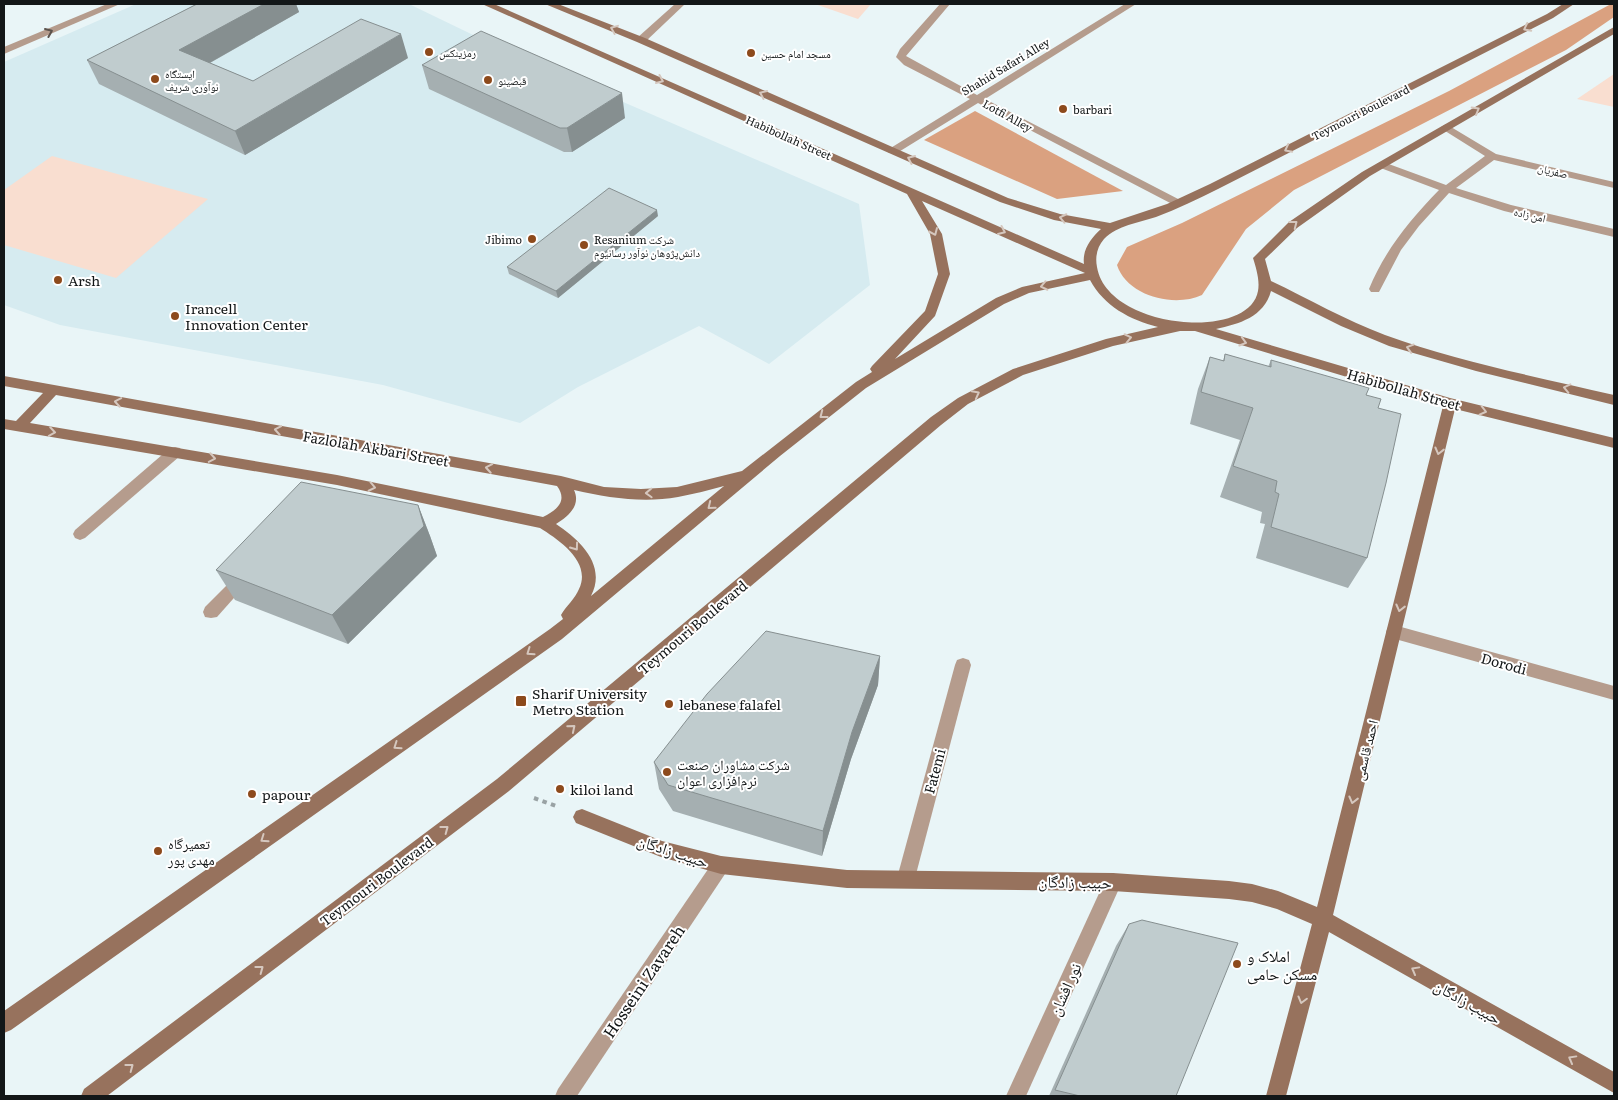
<svg xmlns="http://www.w3.org/2000/svg" width="1618" height="1100" viewBox="0 0 1618 1100" font-family="Literata,'Noto Naskh Arabic',serif">
	<style>
		.built { fill: #d6ebf0 }
		.green { fill: #f9ded0 }
		.forest { fill: #daa180 }
		.lines { fill: none; stroke-linecap: round; stroke-linejoin: round }
		.path { stroke: #99a2a4; stroke-width: 4; stroke-dasharray: 4.5 4.5; stroke-linecap: butt }
		.street { fill: #b59c8d; fill-rule: evenodd }
		.secondary { fill: #97725d; fill-rule: evenodd }
		.wall { fill: #a5afb1 }
		.shaded-wall { fill: #868f90 }
		.building { fill: #c0ccce; stroke: #868f90 }
		.oneway { stroke: #d5c7be }
		.oneway2 { stroke: #5c534d }
		.poi-dot { fill: #8d4a1c; stroke: #fff; stroke-width: 2 }
		.labels { text-anchor: middle; dominant-baseline: central; stroke-width: 4; stroke-linejoin: round; paint-order: stroke }
		.far-poi-label { font-size: 11px; fill: #131718; stroke: #fff; text-anchor: start }
		.far-street-label { font-size: 11px; fill: #131718; stroke: #fff }
		.poi-label { font-size: 14px; fill: #131718; stroke: #fff; text-anchor: start }
		.street-label { font-size: 14px; fill: #131718; stroke: #fff }
		.near-street-label { font-size: 16px; fill: #131718; stroke: #fff }
		.near-poi-label { font-size: 16px; fill: #131718; stroke: #fff; text-anchor: start }
	</style>
	<rect width="100%" height="100%" fill="#e9f5f7"/>
	<polygon class="built" points="136,4 409,4 517,56 859,204 870,285 769,364 699,326 578,387 520,423 383,385 60,325 4,305 4,62"/>
	<g class="green">
		<polygon points="815,4 871,4 858,19"/>
		<polygon points="1614,74 1614,107 1577,99"/>
		<polygon points="52,156 208,199 116,278 4,245 4,190"/>
	</g>
	<g class="forest">
		<path d="M1611 4H1614V17L1566 50 1294 190 1246 229 1202 295C1174 308 1127 296 1117 265L1127 247 1182 223 1449 91Z"/>
		<polygon points="975,111 1123,191 1057,199 924,140"/>
	</g>
	<g class="lines">
		<polyline class="path" points="534,798 556,806"/>
		<g class="street">
			<polygon points="107,4 120,4 4,54 4,47"/>
			<polygon points="675,4 685,4 645,42 637,42 637,38"/>
			<polygon points="940,4 950,4 906,56 977,95 1125,4 1136,4 985,99 1182,201 1184,203 1182,205 1174,205 978,103 897,153 889,153 887,151 889,149 970,99 904,65 896,57 900,49"/>
			<path d="M1446 124 1496 154 1614 182V188L1494 160 1456 188 1511 205 1614 229V237L1504 211 1449 193 1419 226 1401 250 1379 292H1371L1369 289C1385 250 1410 220 1439 190L1378 167 1376 165 1378 163H1386L1446 185 1485 156 1442 129 1441 127Z"/>
			<polygon points="175,447 180,448 182,452 180,456 85,538 80,540 75,538 73,534 75,530 170,448"/>
			<polygon points="244,571 249,573 252,577 249,581 217,617 211,618 205,617 203,612 205,607 239,573"/>
			<polygon points="1394,625 1614,686 1614,700 1388,637 1386,632 1388,627"/>
			<polygon points="963,658 969,660 971,665 915,878 912,884 906,887 900,884 897,878 955,665 957,660"/>
			<polygon points="721,856 727,859 730,865 727,871 577,1096 555,1096 558,1089 715,859"/>
			<polygon points="1113,873 1119,876 1122,882 1026,1096 1006,1096 1107,876"/>
		</g>
		<path class="secondary" d="M482 4H494L1084 264C1082 250 1091 238 1101 229L1054 220 1000 202 637 42 545 4H558L645 38 1008 198 1060 214 1110 223 1167 204 1210 184 1547 14 1563 4H1574L1553 18 1218 189C1198 199 1177 209 1156 217 1138 223 1118 225 1104 239 1097 247 1095 257 1097 267 1107 329 1249 342 1258 291 1260 280 1256 268 1253 258L1289 222 1362 172 1614 27V34L1370 176 1297 228 1265 259 1271 281C1309 299 1345 320 1385 335 1459 362 1538 377 1614 395V405L1476 371 1389 346 1341 326 1271 291C1264 317 1239 324 1216 329L1450 398 1614 438V448L1455 409 1333 915 1614 1072V1093L1329 932 1286 1096H1266L1312 924 1277 909 1252 902 1229 899 1113 891 847 888 721 874 661 857 576 823 573 817 576 811 582 809 662 841 721 856 847 870 1113 873 1229 881 1252 884 1278 891 1317 907 1443 406 1195 331H1180L1113 346 1023 375 968 404 941 425 509 791 107 1096H81L84 1089 497 779 931 417 958 398 1013 369 1106 339 1158 327C1130 320 1104 306 1090 280L1029 293 1004 304 866 388 780 456 562 639 11 1030 4 1033V1011L550 629 563 619 561 615C566 606 575 599 579 589 592 562 559 540 540 528L337 485 4 429V419L16 421 43 393 4 386V376L561 476 604 487 641 489 677 487 742 471 856 382 872 372 870 369 872 366 925 311 938 274 930 234 907 194ZM922 201 1085 273 1022 287 996 298 895 359 935 316 950 274 942 234ZM56 395 557 486C568 501 557 510 543 517L337 475 30 423ZM724 486 591 596C607 565 580 540 556 524 569 516 581 505 574 490 608 498 644 503 678 497 694 494 709 490 724 486Z"/>
	</g>
	<g class="wall">
		<polygon points="197,4 296,4 299,12 210,63 253,81 408,58 245,155 99,84 87,60"/>
		<polygon points="422,65 625,118 572,152 564,152 429,89"/>
		<polygon points="658,216 558,298 509,274 507,267"/>
		<polygon points="1225,354 1268,367 1271,360 1366,395 1378,408 1367,558 1348,588 1256,558 1265,524 1260,523 1262,512 1220,497 1240,440 1190,424 1198,389 1210,357 1223,361"/>
		<polygon points="418,505 430,536 437,556 348,644 235,600 216,570"/>
		<polygon points="880,656 878,685 851,759 822,856 673,811 659,789 654,762"/>
		<polygon points="1129,924 1176,1096 1049,1096 1116,946"/>
	</g>
	<g class="shaded-wall">
		<polygon points="264,4 296,4 299,12 190,74 179,50"/>
		<polygon points="401,34 408,58 245,155 235,131"/>
		<polygon points="622,93 625,118 572,152 567,128"/>
		<polygon points="657,210 658,216 558,298 556,291"/>
		<polygon points="418,505 430,536 437,556 348,644 332,615"/>
		<polygon points="880,656 878,685 851,759 822,856 823,831 852,732"/>
	</g>
	<g class="building">
		<polygon points="197,4 264,4 179,50 253,81 361,19 401,34 235,131 87,60"/>
		<polygon points="481,31 622,93 567,128 560,128 422,65"/>
		<polygon points="609,188 657,210 556,291 507,267"/>
		<polygon points="1225,354 1271,367 1271,360 1369,388 1366,395 1381,399 1378,408 1401,414 1386,483 1367,558 1271,527 1279,494 1275,492 1277,481 1233,466 1253,408 1201,392 1210,357 1224,361"/>
		<polygon points="301,482 418,505 424,526 332,615 216,570"/>
		<polygon points="766,631 880,656 852,732 823,831 668,785 654,762 707,694"/>
		<polygon points="1142,920 1238,943 1176,1096 1080,1096 1055,1090 1129,924"/>
	</g>
	<defs><path id="oneway-chevron" d="M-2-3.5L2.5 0L-2 3.5" fill="none" stroke-width="1.6" stroke-linecap="round" stroke-linejoin="round" transform="scale(1.25)"/></defs>
	<g class="oneway">
		<use href="#oneway-chevron" transform="translate(1527 28) rotate(153)"/>
		<use href="#oneway-chevron" transform="translate(614 29) rotate(-158)"/>
		<use href="#oneway-chevron" transform="translate(660 80) rotate(24)"/>
		<use href="#oneway-chevron" transform="translate(763 94) rotate(-156)"/>
		<use href="#oneway-chevron" transform="translate(1476 110) rotate(-30)"/>
		<use href="#oneway-chevron" transform="translate(1288 149) rotate(153)"/>
		<use href="#oneway-chevron" transform="translate(911 159) rotate(-156)"/>
		<use href="#oneway-chevron" transform="translate(1063 218) rotate(-168)"/>
		<use href="#oneway-chevron" transform="translate(1294 224) rotate(-38)"/>
		<use href="#oneway-chevron" transform="translate(1002 231) rotate(24)"/>
		<use href="#oneway-chevron" transform="translate(934 232) rotate(66)"/>
		<use href="#oneway-chevron" transform="translate(1044 286) rotate(168)"/>
		<use href="#oneway-chevron" transform="translate(1128 338) rotate(-12)"/>
		<use href="#oneway-chevron" transform="translate(1243 342) rotate(16)"/>
		<use href="#oneway-chevron" transform="translate(1410 348) rotate(-163)"/>
		<use href="#oneway-chevron" transform="translate(1567 388) rotate(-167)"/>
		<use href="#oneway-chevron" transform="translate(976 394) rotate(-28)"/>
		<use href="#oneway-chevron" transform="translate(118 402) rotate(-170)"/>
		<use href="#oneway-chevron" transform="translate(1483 411) rotate(14)"/>
		<use href="#oneway-chevron" transform="translate(823 415) rotate(142)"/>
		<use href="#oneway-chevron" transform="translate(278 430) rotate(-170)"/>
		<use href="#oneway-chevron" transform="translate(52 432) rotate(9)"/>
		<use href="#oneway-chevron" transform="translate(1439 451) rotate(104)"/>
		<use href="#oneway-chevron" transform="translate(212 458) rotate(10)"/>
		<use href="#oneway-chevron" transform="translate(489 468) rotate(-170)"/>
		<use href="#oneway-chevron" transform="translate(372 487) rotate(12)"/>
		<use href="#oneway-chevron" transform="translate(649 493) rotate(178)"/>
		<use href="#oneway-chevron" transform="translate(711 506) rotate(141)"/>
		<use href="#oneway-chevron" transform="translate(575 547) rotate(54)"/>
		<use href="#oneway-chevron" transform="translate(1400 608) rotate(104)"/>
		<use href="#oneway-chevron" transform="translate(530 652) rotate(145)"/>
		<use href="#oneway-chevron" transform="translate(572 728) rotate(-40)"/>
		<use href="#oneway-chevron" transform="translate(397 746) rotate(145)"/>
		<use href="#oneway-chevron" transform="translate(1353 800) rotate(104)"/>
		<use href="#oneway-chevron" transform="translate(445 829) rotate(-37)"/>
		<use href="#oneway-chevron" transform="translate(264 839) rotate(145)"/>
		<use href="#oneway-chevron" transform="translate(260 969) rotate(-37)"/>
		<use href="#oneway-chevron" transform="translate(1415 970) rotate(-151)"/>
		<use href="#oneway-chevron" transform="translate(1302 1000) rotate(105)"/>
		<use href="#oneway-chevron" transform="translate(1572 1059) rotate(-151)"/>
		<use href="#oneway-chevron" transform="translate(130 1067) rotate(-37)"/>
	</g>
	<use class="oneway2" href="#oneway-chevron" transform="translate(49 32) rotate(-23)"/>
	<g class="poi-dot">
		<circle cx="429" cy="52" r="5"/>
		<circle cx="751" cy="53" r="5"/>
		<circle cx="155" cy="79" r="5"/>
		<circle cx="488" cy="80" r="5"/>
		<circle cx="1063" cy="109" r="5"/>
		<circle cx="532" cy="239" r="5"/>
		<circle cx="584" cy="245" r="5"/>
		<circle cx="58" cy="280" r="5"/>
		<circle cx="175" cy="316" r="5"/>
		<rect x="515" y="695" width="12" height="12" rx="2.5"/>
		<circle cx="669" cy="704" r="5"/>
		<circle cx="667" cy="772" r="5"/>
		<circle cx="560" cy="789" r="5"/>
		<circle cx="252" cy="794" r="5"/>
		<circle cx="158" cy="851" r="5"/>
		<circle cx="1237" cy="964" r="5"/>
	</g>
	<g class="labels">
		<g class="far-poi-label">
			<text x="439" y="52">رمزینکس</text>
			<text x="761" y="53">مسجد امام حسین</text>
			<text x="165" y="73">ایستگاه<tspan x="165" dy="13">نوآوری شریف</tspan></text>
			<text x="498" y="80">قبضینو</text>
			<text x="1073" y="109">barbari</text>
			<text x="522" y="239" text-anchor="end">Jibimo</text>
			<text x="594" y="239">Resanium شرکت<tspan x="594" dy="13">دانش‌پژوهان نوآور رسانیوم</tspan></text>
		</g>
		<g class="far-street-label">
			<text transform="translate(1005 66) rotate(-31)">Shahid Safari Alley</text>
			<text transform="translate(1360 112) rotate(-27)">Teymouri Boulevard</text>
			<text transform="translate(1008 115) rotate(29)">Lotfi Alley</text>
			<text transform="translate(789 137) rotate(24)">Habibollah Street</text>
			<text transform="translate(1553 170) rotate(14)">صفریان</text>
			<text transform="translate(1530 214) rotate(13)">امن زاده</text>
		</g>
		<g class="poi-label">
			<text x="68" y="280">Arsh</text>
			<text x="185" y="308">Irancell<tspan x="185" dy="16">Innovation Center</tspan></text>
			<text x="532" y="693">Sharif University<tspan x="532" dy="16">Metro Station</tspan></text>
			<text x="679" y="704">lebanese falafel</text>
			<text x="677" y="764">شرکت مشاوران صنعت<tspan x="677" dy="16">نرم‌افزاری اعوان</tspan></text>
			<text x="570" y="789">kiloi land</text>
			<text x="262" y="794">papour</text>
			<text x="168" y="843">تعمیرگاه<tspan x="168" dy="16">مهدی پور</tspan></text>
		</g>
		<g class="street-label">
			<text transform="translate(1404 389) rotate(16)">Habibollah Street</text>
			<text transform="translate(376 448) rotate(10)">Fazlolah Akbari Street</text>
			<text transform="translate(692 627) rotate(-40)">Teymouri Boulevard</text>
			<text transform="translate(1504 663) rotate(15)">Dorodi</text>
			<text transform="translate(1365 750) rotate(-76)">احمد قاسمی</text>
			<text transform="translate(934 771) rotate(-75)">Fatemi</text>
			<text transform="translate(376 881) rotate(-37)">Teymouri Boulevard</text>
		</g>
		<g class="near-street-label">
			<text transform="translate(673 850) rotate(18)">حبیب زادگان</text>
			<text transform="translate(1075 881) rotate(1)">حبیب زادگان</text>
			<text transform="translate(643 981) rotate(-56)">Hosseini Zavareh</text>
			<text transform="translate(1064 989) rotate(-66)">نور افشان</text>
			<text transform="translate(1468 1001) rotate(29)">حبیب زادگان</text>
		</g>
		<g class="near-poi-label">
			<text x="1247" y="955">املاک و<tspan x="1247" dy="18">مسکن حامی</tspan></text>
		</g>
	</g>
	<rect width="1618" height="1100" fill="none" stroke="#131718" stroke-width="10"/>
</svg>
